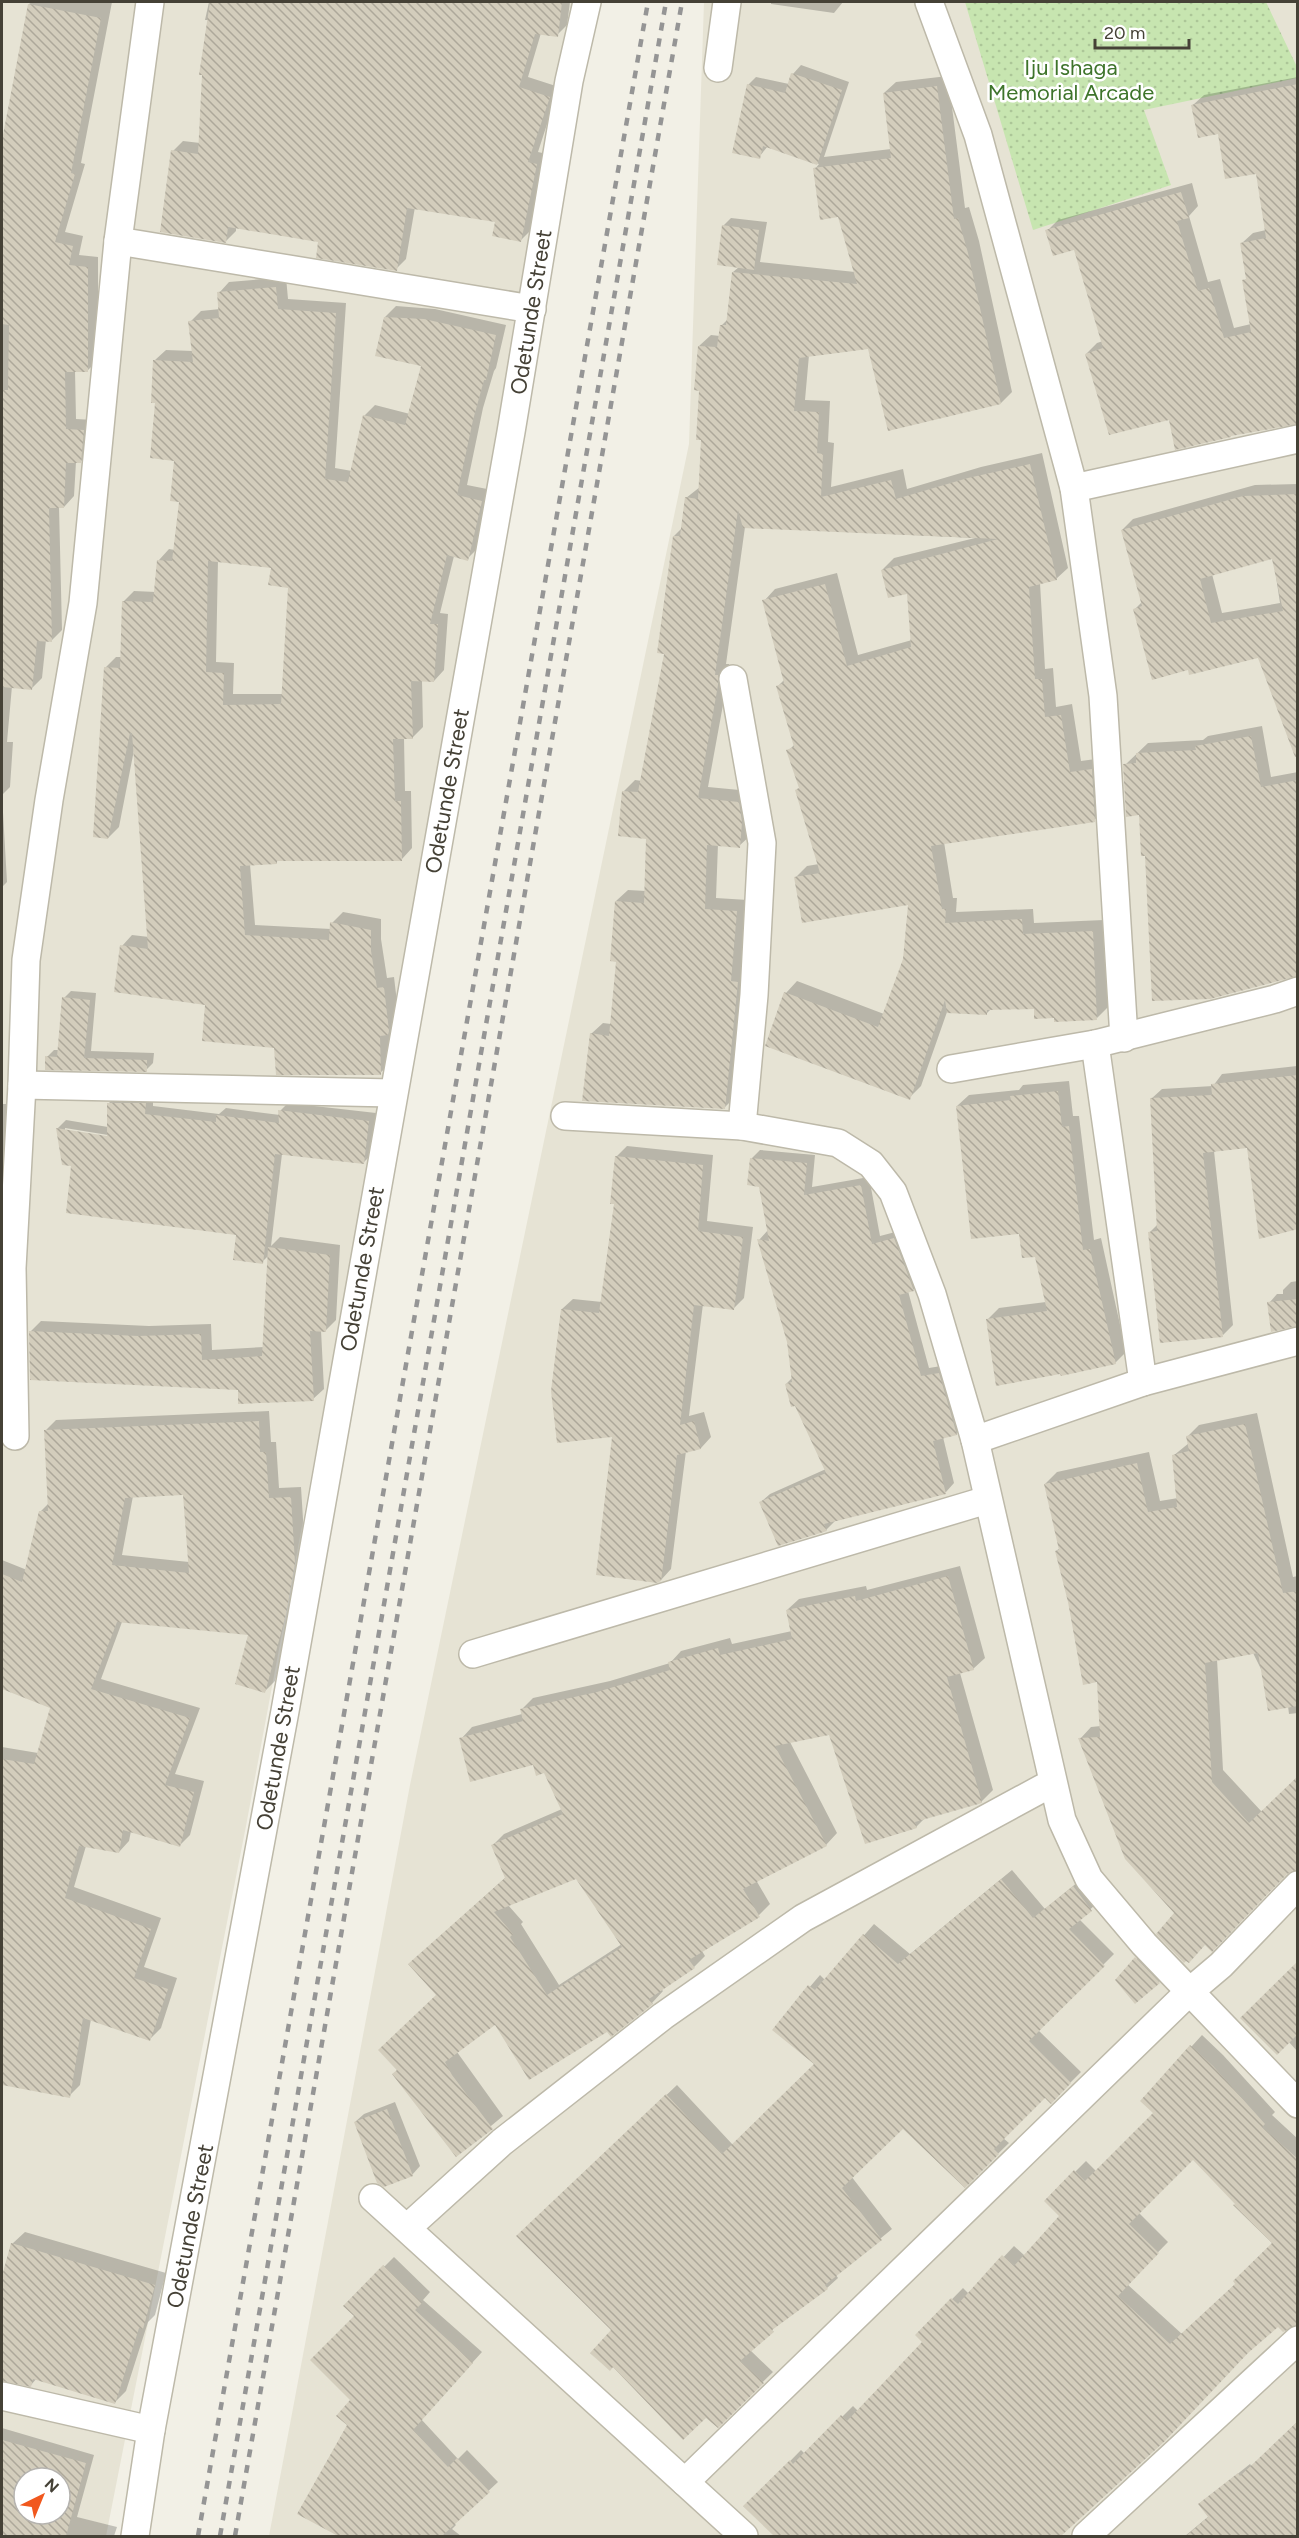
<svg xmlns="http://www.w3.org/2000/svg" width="1299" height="2538" viewBox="0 0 1299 2538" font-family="Figtree,sans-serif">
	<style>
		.residential { fill: #e6e3d4; fill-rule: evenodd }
		.park { fill: url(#park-dots) }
		.shadow { fill: #0003; fill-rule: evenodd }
		.building { fill: url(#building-back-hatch); fill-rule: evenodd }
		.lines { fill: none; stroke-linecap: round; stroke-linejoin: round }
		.minor-casing { stroke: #bdb9a9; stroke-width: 30 }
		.minor { stroke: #fff; stroke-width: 27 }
		.rail { stroke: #959595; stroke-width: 4.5; stroke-dasharray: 8 8; stroke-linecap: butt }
		.labels { text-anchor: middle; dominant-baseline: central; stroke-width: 5; stroke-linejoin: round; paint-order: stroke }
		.park-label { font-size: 22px; fill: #3e742b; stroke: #fff }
		.street-label { font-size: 22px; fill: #454136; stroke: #fff }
	</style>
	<defs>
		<pattern id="park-dots" width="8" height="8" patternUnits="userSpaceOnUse" patternTransform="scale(1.5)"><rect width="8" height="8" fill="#c7e5b0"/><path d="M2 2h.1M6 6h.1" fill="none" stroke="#acc698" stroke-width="1.8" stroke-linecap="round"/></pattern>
		<pattern id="building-back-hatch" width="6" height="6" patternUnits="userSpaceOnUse" patternTransform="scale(1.5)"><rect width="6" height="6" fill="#d3cdbc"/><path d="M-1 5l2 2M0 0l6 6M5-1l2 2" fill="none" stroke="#ada89a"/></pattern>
	</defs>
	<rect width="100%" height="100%" fill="#f2f0e6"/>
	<g class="residential">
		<path d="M2 2H577L493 502 246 1826 106 2536H2ZM24 2478H60V2514H24Z"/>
		<polygon points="704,2 1297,2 1297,2536 269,2536 410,1785 689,444"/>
	</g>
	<polygon class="park" points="965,2 1266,2 1297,67 1297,78 1144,110 1171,185 1033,230"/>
	<g class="shadow">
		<polygon points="32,2 112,2 81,163 85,164 65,232 83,236 79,255 98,257 98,360 87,371 75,370 76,419 94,420 91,451 80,462 76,462 74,496 64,507 59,506 62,630 51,641 46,640 42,678 31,689 12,686 7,742 13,742 10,787 2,795 7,882 2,887 2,139 3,139 29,4"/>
		<polygon points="209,2 570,2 567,25 557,35 541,33 528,77 559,87 538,152 547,154 531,230 521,240 497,221 415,207 406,259 396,269 320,240 236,227 236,231 226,241 173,151 183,141 200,143 208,20 205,20"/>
		<polygon points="771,2 843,2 834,13 771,4"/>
		<polygon points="801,65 849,82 824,157 891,149 884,93 896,82 948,76 965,208 969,207 979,241 1012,392 1001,403 870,347 809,355 805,400 830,401 828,442 834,443 831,487 903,469 907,489 981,467 1042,453 1068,568 1056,579 1040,583 1045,669 1053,668 1056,707 1072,704 1081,761 1103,758 1106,809 1094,820 944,842 953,898 957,898 956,912 1033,909 1034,923 1104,920 1108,1007 1097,1018 1055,1016 1035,1007 992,1008 986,1014 947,1012 921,1086 909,1098 786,993 797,981 884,1014 904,960 909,904 795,878 807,866 819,864 797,790 800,787 788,751 795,744 778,686 785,679 764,601 775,589 837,573 858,655 912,640 908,592 882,570 894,558 975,538 745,527 726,664 729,664 729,672 708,787 750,791 751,835 739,846 718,844 716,898 748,900 741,970 748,971 736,1096 724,1108 591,1034 603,1023 611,1024 618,960 616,901 628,890 646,891 647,838 624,791 635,780 642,781 665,653 674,536 682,528 686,498 700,487 703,438 699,346 711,335 720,336 722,325 729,318 733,272 739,267 723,226 731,218 767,222 760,262 855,272 839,216 815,169 819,164 768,146 759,157 748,85 756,77 789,84 793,74"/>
		<polygon points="1298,77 1298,422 1171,419 1086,354 1097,343 1103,341 1075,248 1047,231 1058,220 1192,183 1198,206 1189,216 1208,282 1220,279 1234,328 1251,324 1244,281 1248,277 1242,243 1253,233 1266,230 1258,172 1193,105 1204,95"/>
		<path d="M286 277 288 299 346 303 335 468 352 471 364 416 375 405 410 414 423 365 385 317 396 306 435 309 506 325 496 368 494 371 483 408 467 485 492 490 478 548 467 559 454 556 440 613 448 614 444 670 434 681 422 680 423 727 412 738H404L405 791H411L412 848 402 859 279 860 276 862 250 864 255 925 331 929 332 923 343 912 381 919V939L387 978 394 977 399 1019 390 1031 391 1063 380 1073 275 1047 207 1004 122 946 132 935 149 937 134 750 119 827 108 838 105 668 116 657H122L123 602 134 591 156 592 159 560 169 549 175 550 180 501 176 459 157 402 155 360 166 350 193 351 190 322 201 311 220 309 219 293 229 282ZM218 560 272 566 289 587 283 694H233L234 663 216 662Z"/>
		<path d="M1298 484V726L1259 656 1189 668 1135 609 1143 601 1122 530 1133 519 1255 485ZM1273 557 1280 603 1222 613 1212 574Z"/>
		<polygon points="1262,726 1271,777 1298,772 1298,936 1146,854 1140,813 1125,765 1148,743 1203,740 1208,736"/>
		<polygon points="71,991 96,993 91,1051 154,1053 153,1063 146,1070 47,1057 54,1050 59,1050 64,998"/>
		<polygon points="1298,1052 1298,1228 1248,1146 1214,1151 1233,1325 1223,1335 1149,1233 1158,1224 1151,1099 1162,1089 1213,1086 1222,1074 1297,1066"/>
		<polygon points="1069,1081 1073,1116 1079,1116 1094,1240 1101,1238 1126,1352 1115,1363 988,1319 999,1308 1046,1302 1036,1255 1020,1232 957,1106 969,1095 1019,1090 1023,1085"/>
		<path d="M117 1095 153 1096V1106L219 1114 226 1108 280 1115V1111L288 1103 376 1113 372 1154 364 1162 282 1154 271 1246 280 1237 340 1245 336 1320 325 1331 321 1330 324 1389 313 1399 239 1389 30 1332 41 1321 149 1326 211 1324 212 1350 264 1347 269 1255 262 1262 238 1234 73 1164 58 1128 66 1120 108 1127 109 1103ZM65 1128 114 1136V1139L65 1131Z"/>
		<polygon points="2,1104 15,1104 2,1225"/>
		<polygon points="627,1146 713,1155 707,1221 753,1227 744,1298 734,1308 703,1304 689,1416 704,1412 711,1437 701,1448 686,1451 671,1569 661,1580 614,1436 562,1309 573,1299 602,1302 616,1203 616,1157"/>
		<polygon points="760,1150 815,1155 812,1187 869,1177 880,1236 903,1230 922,1281 913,1290 908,1291 929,1368 947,1365 965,1425 956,1434 943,1437 954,1483 946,1492 835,1521 826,1530 761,1502 770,1494 826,1469 786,1384 793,1377 789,1342 759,1240 768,1230 760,1185 751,1159"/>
		<polygon points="1298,1281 1298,1325 1269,1303 1277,1294 1283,1294 1283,1290 1291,1282"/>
		<path d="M269 1411 271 1442H276L279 1488 301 1487 305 1551 296 1602 275 1681 265 1691 250 1634 122 1622 101 1679 200 1708 175 1774 204 1781 190 1835 179 1846 131 1831 129 1841 119 1852 86 1846 74 1887 161 1918 144 1967 177 1978 161 2028 150 2039 91 2019 80 2085 69 2096 2 2084V1747L38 1753 51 1707 2 1688V1560L27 1570 40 1512 49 1503 45 1431 56 1420ZM185 1494 189 1562 122 1555 133 1496Z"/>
		<polygon points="1257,1413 1293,1577 1298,1576 1298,1713 1289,1714 1288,1706 1263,1673 1253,1653 1217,1659 1223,1770 1262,1812 1176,1913 1080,1739 1091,1727 1101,1726 1099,1680 1070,1602 1056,1551 1060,1548 1045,1484 1057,1472 1149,1452 1160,1501 1178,1498 1173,1456 1189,1443 1187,1437 1199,1425"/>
		<path d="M960 1566 985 1658 973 1669 960 1673 993 1790 981 1802 925 1818 916 1827 830 1733 790 1742 837 1833 826 1845 756 1880 770 1904 759 1915 702 1951 705 1956 694 1967 661 1989 663 1991 652 2003 608 2030 495 2023 457 2052 503 2116 456 2155 399 2070 438 1995 410 1964 506 1877 493 1845 504 1834 562 1809 545 1772 534 1763 461 1739 472 1727 522 1714 521 1710 533 1698 610 1681 670 1663 681 1651 730 1638 732 1644 792 1631 787 1610 799 1599 866 1586 867 1590ZM576 1877 622 1944 559 1985 521 1924 523 1922 508 1905Z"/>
		<polygon points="1012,1870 1045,1909 1084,1877 1102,1899 1079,1919 1114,1954 1038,2030 1081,2072 1051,2102 1045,2096 1003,2138 1009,2143 965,2186 903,2127 851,2176 892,2229 836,2275 838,2278 827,2288 783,2320 750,2350 773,2372 718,2426 613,2330 518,2236 677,2085 733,2145 816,2064 774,2029 820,1975 825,1980 874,1924 910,1954"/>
		<polygon points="1140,1955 1162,1978 1159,1982 1117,1980"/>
		<polygon points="1298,1963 1298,2052 1288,2041"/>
		<path d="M1202 2035 1223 2055 1275 2112 1272 2115 1298 2139V2323L1278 2325 1252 2348 1060 2536H776L746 2506 801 2450 805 2454 853 2406 858 2411 924 2342 917 2335 963 2288 969 2294 1014 2246 1025 2256 1061 2216 1046 2201 1086 2161 1097 2172 1155 2113 1142 2101ZM1193 2158 1274 2242 1237 2283 1182 2334 1127 2284 1168 2242 1139 2213Z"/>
		<polygon points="395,2102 420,2166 412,2175 355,2122 364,2114"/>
		<polygon points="25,2232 166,2273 155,2315 148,2322 126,2391 114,2403 37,2378 31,2385 2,2379 2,2280 12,2244"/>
		<polygon points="394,2257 430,2292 423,2300 482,2352 421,2419 458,2459 467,2450 498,2482 454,2523 456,2525 452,2529 461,2536 341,2536 299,2513 349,2425 353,2400 356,2316 345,2306"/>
		<polygon points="1298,2421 1298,2536 1185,2536 1209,2516 1200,2504 1250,2464 1252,2467"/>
		<path d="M2 2428 94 2455 77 2517 117 2527 114 2536H2ZM24 2478H60V2514H24Z"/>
	</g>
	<g class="building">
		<polygon points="210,2 562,2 558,37 535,34 519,87 550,97 528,162 537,164 521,242 492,236 495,222 407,208 397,271 316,258 318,242 228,227 226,243 160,232 171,150 198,154 202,75 199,75"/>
		<polygon points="28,4 101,18 71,173 75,174 55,242 73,246 69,265 88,267 88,372 65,372 66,429 84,430 81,463 66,463 64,508 49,508 52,642 37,641 32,690 2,687 2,390 8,390 9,325 2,324 2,140"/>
		<polygon points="791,73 842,90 817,165 763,146 760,159 732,153 747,84 785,93"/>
		<polygon points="1298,84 1298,424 1231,436 1231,437 1175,450 1169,420 1109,435 1085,354 1103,348 1074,250 1053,256 1045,230 1181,192 1189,218 1177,221 1198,291 1209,288 1224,338 1251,332 1242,280 1246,279 1240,243 1266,238 1256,174 1225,179 1218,134 1198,138 1191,105"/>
		<polygon points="937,86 954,219 958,218 968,253 1001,404 888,431 868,349 799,358 794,411 819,412 817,453 823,454 821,497 891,480 896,499 968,478 1030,464 1057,580 1029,587 1035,679 1042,679 1045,717 1061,715 1070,772 1092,769 1095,822 931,846 942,909 946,909 945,923 1022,919 1023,934 1093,931 1097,1020 1054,1022 1054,1018 1034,1019 1034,1009 987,1010 987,1015 947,1013 945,1000 910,1100 765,1046 784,992 878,1027 903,959 908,905 802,923 794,877 820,873 795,790 799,788 786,750 794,747 776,686 784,683 762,600 825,584 847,666 911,647 907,594 888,598 881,570 998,539 743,528 738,510 715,675 718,675 718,685 698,798 739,802 742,822 740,848 707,845 705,909 737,911 731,981 738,982 725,1109 582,1101 590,1033 609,1036 616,962 610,961 615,901 644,903 646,839 618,836 622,791 638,792 664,654 657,653 673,536 680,536 685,497 698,499 701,440 696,440 699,391 694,390 698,346 717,347 720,325 726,325 732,272 857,284 838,217 820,220 813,168 891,158 883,93"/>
		<polygon points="722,225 759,230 754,270 717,265"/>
		<path d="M276 287 278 309 336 313 325 479 348 482 363 415 405 425 421 366 375 356 384 317 424 319 496 335 486 380H484L473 420 457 495 482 501 468 561 447 555 430 624H438L434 682 411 681 413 739H393L395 801H401L402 861H277V864L240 866 245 935 329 940 330 922 371 930V951L377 988 384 987 389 1031 388 1035 380 1036 381 1075H276L274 1048 202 1041 205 1005 114 992 120 945 148 949 132 733H130L108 839 93 837 104 667 120 668 122 601 153 602 157 560 172 561 179 502 170 501 174 461 150 458 155 403H151L153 360 193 362 188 321 219 318 217 292ZM208 561 271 568 268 585 288 588 281 704 223 705 224 673 206 672Z"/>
		<path d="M1298 494V757H1295L1258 658 1189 675 1188 670 1152 680 1133 609 1142 606 1121 530 1243 496ZM1272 559 1283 611 1211 623 1200 579Z"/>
		<polygon points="1251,736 1261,787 1298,780 1298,976 1210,999 1152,1001 1145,856 1141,856 1139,815 1126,817 1123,764 1136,763 1136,753 1196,750 1195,746"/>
		<polygon points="62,997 90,1000 84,1058 147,1060 147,1072 45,1070 45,1056 57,1057"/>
		<polygon points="1298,1075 1298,1229 1259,1239 1247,1148 1203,1153 1223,1337 1160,1343 1148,1232 1157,1231 1150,1098 1212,1095 1211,1084"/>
		<polygon points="1058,1091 1062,1127 1069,1126 1083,1250 1090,1249 1116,1364 1061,1376 1060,1374 996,1386 986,1319 1047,1311 1035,1257 1022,1258 1019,1234 971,1239 956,1106 1011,1100 1010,1096"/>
		<polygon points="107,1103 146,1103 145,1114 216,1122 216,1115 279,1123 278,1110 369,1121 364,1164 275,1154 263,1264 233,1260 236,1235 66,1213 71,1166 62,1165 56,1128 107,1136"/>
		<polygon points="615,1156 703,1165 698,1231 743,1237 734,1310 694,1305 680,1425 694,1421 701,1449 677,1455 661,1581 657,1583 596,1575 612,1437 557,1443 551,1391 561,1309 599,1313 614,1204 610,1204"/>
		<polygon points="750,1158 807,1163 804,1195 861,1185 872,1244 894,1238 914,1291 899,1295 921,1376 939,1373 957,1435 933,1441 946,1494 824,1524 827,1531 778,1546 759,1502 826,1473 795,1406 791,1407 785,1384 792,1382 787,1342 757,1239 769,1241 759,1187 747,1185"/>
		<polygon points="268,1247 330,1255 326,1332 310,1331 314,1401 238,1404 238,1390 30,1380 29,1331 138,1336 201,1334 202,1360 262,1356"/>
		<polygon points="1298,1299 1298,1326 1271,1332 1267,1302"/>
		<path d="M259 1421 260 1452H266L269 1498 291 1497 295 1563 286 1614 265 1693 235 1684 248 1635 117 1622 91 1689 190 1718 165 1785 194 1792 180 1847 123 1830 119 1853 79 1846 65 1898 151 1929 134 1978 168 1989 150 2041 83 2018 70 2098 2 2085V1759L34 1764 50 1708 2 1689V1574L22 1582 39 1511H48L44 1430ZM183 1495 189 1573 112 1565 125 1498Z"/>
		<polygon points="1245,1424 1283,1593 1298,1591 1298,1706 1268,1711 1258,1653 1205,1663 1212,1782 1249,1823 1298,1776 1298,1870 1287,1874 1212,1952 1205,1945 1189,1963 1186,1961 1184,1963 1156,1934 1174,1913 1125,1859 1078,1738 1100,1737 1097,1682 1083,1685 1068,1602 1055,1551 1059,1550 1044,1484 1137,1463 1148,1512 1177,1507 1172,1455 1189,1451 1186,1436"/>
		<path d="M948 1576 974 1670 947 1677 982 1803 915 1822 917 1828 865 1844 829 1735 775 1746 827 1846 743 1889 760 1917 689 1960 695 1968 649 1999 653 2004 611 2037 607 2032 529 2080 495 2025 445 2062 452 2075 493 2129 456 2157 392 2074 397 2070 378 2050 436 1995 408 1964 505 1878 491 1845 563 1814 544 1773 536 1776 533 1765 470 1782 459 1738 523 1721 520 1709 597 1692 670 1670 668 1662 718 1648 720 1655 792 1639 786 1610 855 1596 856 1601ZM576 1879 622 1947 547 1995 510 1937 513 1934 494 1912Z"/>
		<polygon points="1001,1879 1033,1918 1073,1886 1092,1911 1069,1929 1105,1966 1029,2041 1071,2083 1051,2104 1045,2098 994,2149 999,2154 965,2188 903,2129 842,2188 882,2240 825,2285 828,2289 772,2330 774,2332 740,2361 764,2383 718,2428 706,2418 683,2440 613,2367 610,2371 590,2353 611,2330 516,2236 666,2094 722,2154 814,2064 772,2030 808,1985 815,1990 863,1934 898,1964"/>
		<polygon points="1135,1957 1160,1983 1135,2004 1115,1980"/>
		<polygon points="1298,1961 1298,2034 1277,2055 1240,2018"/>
		<path d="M1190 2045 1213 2066 1265 2124 1262 2127 1298 2159V2325L1283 2332 1278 2327 1248 2353 1165 2441 1061 2536H774L743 2506 790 2460 793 2464 841 2415 847 2421 922 2342 915 2335 951 2298 958 2304 1002 2255 1014 2266 1059 2216 1044 2201 1074 2170 1085 2181 1153 2113 1140 2101ZM1193 2160 1235 2204 1233 2205 1272 2243 1233 2281 1235 2284 1170 2344 1118 2296 1159 2253 1129 2224Z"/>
		<polygon points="387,2109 413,2176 384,2187 377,2183 354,2122"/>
		<polygon points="11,2243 155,2285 143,2329 139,2328 115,2404 33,2379 31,2387 2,2381 2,2276"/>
		<polygon points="383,2265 422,2303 415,2310 473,2363 413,2430 448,2467 457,2458 490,2492 442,2536 338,2536 297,2514 347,2425 336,2416 350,2400 310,2360 354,2316 343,2306"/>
		<polygon points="1298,2421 1298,2536 1186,2536 1208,2517 1198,2504 1238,2473 1240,2476"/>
		<path d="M2 2440 86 2463 66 2536H2ZM24 2478H60V2514H24Z"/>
	</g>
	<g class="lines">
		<defs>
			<g id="minor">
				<polyline points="929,2 978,135 1074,488 1103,696 1124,1038"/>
				<polyline points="718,68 727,2"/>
				<polyline points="118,241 532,309"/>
				<polyline points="1074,488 1298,439"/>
				<polyline points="733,679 762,843 754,995 742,1126"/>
				<polyline points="1095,1044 1143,1382"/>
				<polyline points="951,1069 1095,1044 1275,999 1298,991"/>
				<polyline points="22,1085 392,1093"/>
				<polyline points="565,1116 742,1126 838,1143 871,1164 893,1192 932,1294 975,1440 1062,1820 1089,1879 1144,1944 1298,2104"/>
				<polyline points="15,1436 12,1268 22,1085 26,960 49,800 83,603 118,241 150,2"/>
				<polyline points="975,1440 1143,1382 1298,1341"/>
				<polyline points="473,1654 987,1500"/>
				<polyline points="373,2198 744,2536"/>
				<polyline points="407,2228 502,2142 663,2016 803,1918 1052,1783"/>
				<polyline points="2,2396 151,2430"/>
				<polyline points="685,2482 1189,1992 1221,1965 1298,1885"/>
				<polyline points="135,2536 151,2430 285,1711 511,432 569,81 587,2"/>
				<polyline points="1086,2536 1298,2340"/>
			</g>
		</defs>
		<use href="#minor" class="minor-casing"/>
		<use href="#minor" class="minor"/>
		<g class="rail">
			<polyline points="198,2536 648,2"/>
			<polyline points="220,2536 666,2"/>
			<polyline points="235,2536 682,2"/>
		</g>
	</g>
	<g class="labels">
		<g class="park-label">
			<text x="1071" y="67">Iju Ishaga<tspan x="1071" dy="25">Memorial Arcade</tspan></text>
		</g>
		<g class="street-label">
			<text transform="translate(531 312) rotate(-81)">Odetunde Street</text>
			<text transform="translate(447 791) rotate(-80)">Odetunde Street</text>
			<text transform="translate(362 1269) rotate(-80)">Odetunde Street</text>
			<text transform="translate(278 1748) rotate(-80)">Odetunde Street</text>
			<text transform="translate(190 2226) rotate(-79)">Odetunde Street</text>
		</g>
	</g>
	<rect width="1299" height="2538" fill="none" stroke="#454136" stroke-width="6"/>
	<g transform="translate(42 2496) rotate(43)"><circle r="28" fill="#ffffff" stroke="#b5b3af" stroke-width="1.5"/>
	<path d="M0-4.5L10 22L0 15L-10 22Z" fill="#f1581e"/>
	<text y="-9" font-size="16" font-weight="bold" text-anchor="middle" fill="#454136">N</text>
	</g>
	<path d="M1095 39v9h94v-9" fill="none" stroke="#454136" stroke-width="3"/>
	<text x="1104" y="39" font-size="18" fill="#454136" stroke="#ffffff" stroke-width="4.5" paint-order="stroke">20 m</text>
</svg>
